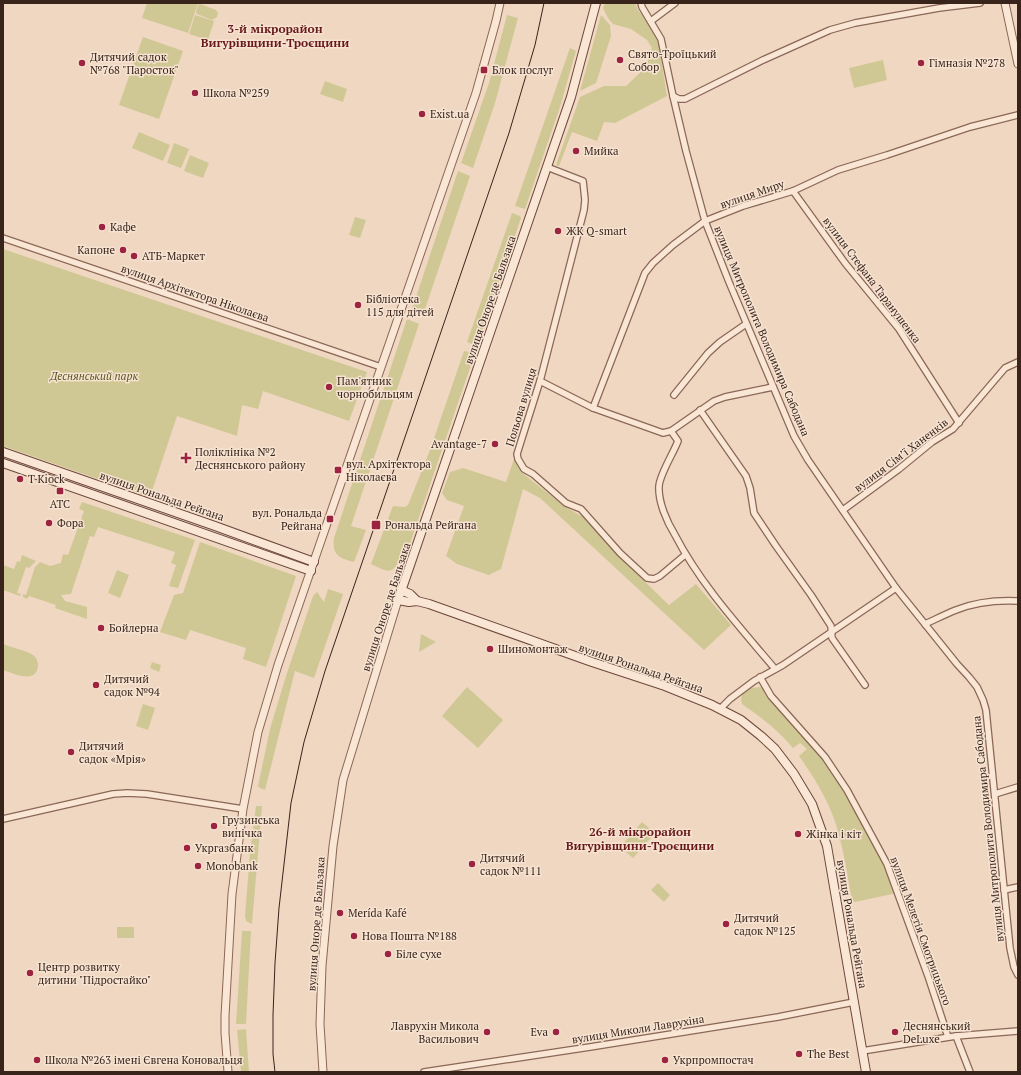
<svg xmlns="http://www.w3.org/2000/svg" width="1021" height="1075" viewBox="0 0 1021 1075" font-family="'PT Serif',serif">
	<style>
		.green { fill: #cfc894 }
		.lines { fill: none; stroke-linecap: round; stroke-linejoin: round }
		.minor-casing { stroke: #8a6757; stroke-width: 8 }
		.tertiary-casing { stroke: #8a6757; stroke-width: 9 }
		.secondary-casing { stroke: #6c483b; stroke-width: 10 }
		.minor { stroke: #fae6d4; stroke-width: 5.5 }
		.tertiary { stroke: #fae6d4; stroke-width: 7 }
		.secondary { stroke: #fae6d4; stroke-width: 8 }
		.tram { stroke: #39241c; stroke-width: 1 }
		.poi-dot { fill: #9c2440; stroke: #f7e3d1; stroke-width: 1.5 }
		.labels { text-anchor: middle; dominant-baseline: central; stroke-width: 3; stroke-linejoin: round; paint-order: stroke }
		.poi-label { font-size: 11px; fill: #39241c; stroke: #f7e3d1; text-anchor: start }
		.street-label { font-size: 11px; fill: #39241c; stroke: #f7e3d1 }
		.park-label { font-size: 11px; font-style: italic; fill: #555722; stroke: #f7e3d1 }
		.neighbourhood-label { font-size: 12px; font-weight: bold; fill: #681a1b; stroke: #f7e3d1 }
	</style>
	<rect width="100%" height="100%" fill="#f0d7c1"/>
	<g class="green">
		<polygon points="147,3 198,3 188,33 142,18"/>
		<polygon points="605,3 635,3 638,10 652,27 658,40 667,96 615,123 604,122 597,141 572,132 559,166 556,165 580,97 604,86 626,86 645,68 652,48 647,40 631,29 613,24 608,18 603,8"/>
		<polygon points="200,4 216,10 218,13 217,17 212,20 197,14 196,12 198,5"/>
		<polygon points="195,15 214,21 208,40 189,34"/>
		<polygon points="507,15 518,18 495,103 473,168 461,163 489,83"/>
		<polygon points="601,15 610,25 611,36 596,83 580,91"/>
		<polygon points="143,37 183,51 159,119 119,105"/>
		<polygon points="570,48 576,51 560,107 525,209 515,206"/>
		<polygon points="883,60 887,80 854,88 849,68"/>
		<polygon points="325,81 347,89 343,102 320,94"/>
		<polygon points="139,132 170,145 163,161 132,148"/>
		<polygon points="174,143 189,149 181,168 167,163"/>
		<polygon points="190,155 209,163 203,178 184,171"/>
		<polygon points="458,171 470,176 424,312 412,309"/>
		<polygon points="512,213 520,216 521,218 478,343 476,346 467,342"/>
		<polygon points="355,217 366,220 360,238 349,235"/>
		<polygon points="3,249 367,372 349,421 263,391 258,409 242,405 237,436 177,416 150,497 3,446"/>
		<path d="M407 319 419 324 351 526 366 530 354 562C339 558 332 555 334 538Z"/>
		<path d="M464 351 470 352 474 356 404 561 400 560C391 577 385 570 371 564L393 506 405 507 408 505 430 450Z"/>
		<polygon points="514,459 521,472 564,506 583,517 642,579 669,605 696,584 731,625 704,650 540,498 523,489 501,569 489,575 457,564 446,556 464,506 447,500 442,493 450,472 463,468 506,482"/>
		<polygon points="82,502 195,540 178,588 169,586 176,565 171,563 175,552 98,527 94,537 90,536 71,594 61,595 65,601 87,607 87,619 55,608 56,605 29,596 27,599 23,597 23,594 26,595 35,567 40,562 50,566 61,563 63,554 68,555 84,511 79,509"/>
		<polygon points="200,542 296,576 266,667 243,659 246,648 190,630 186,640 160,632 174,595 183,593"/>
		<polygon points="22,555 36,561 29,568 26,567 17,593 21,594 20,596 3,590 3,565 14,569 17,561 20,562"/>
		<polygon points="117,570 129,575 120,598 108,593"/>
		<polygon points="328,589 343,594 314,678 295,671 265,790 260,788 258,786 270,729 286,676 313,596 317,592 324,602"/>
		<polygon points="421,634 436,642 419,652"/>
		<path d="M3 644C11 647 27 651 33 655 37 658 38 662 38 666 36 685 13 673 3 670Z"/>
		<polygon points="152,662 161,665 159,672 150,668"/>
		<polygon points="467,687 503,720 478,748 442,716"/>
		<path d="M762 687 765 689 824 758 846 791 886 865 897 893 855 902 852 901C848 879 845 857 839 835 832 806 816 780 799 756L807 749 800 743 793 748C778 730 761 717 742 704L741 699 743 693 749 688Z"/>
		<polygon points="143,704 155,708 148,730 136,726"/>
		<polygon points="256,806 262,806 252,924 246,921 245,916 250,853"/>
		<polygon points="642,822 655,833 633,858 620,847"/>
		<polygon points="658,883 670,895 664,902 651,890"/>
		<rect x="117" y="927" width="17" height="11"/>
		<polygon points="242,931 251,931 246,1024 236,1024"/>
		<polygon points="246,1029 249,1072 241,1072 237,1030"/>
	</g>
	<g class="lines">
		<defs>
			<g id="minor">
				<polyline points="641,3 642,7 661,39 673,96 686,151 705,221 729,282 794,436 808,460 896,588 957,664 969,677 977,687 983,700 986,710 1010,948 1014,967 1018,975"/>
				<polyline points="651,21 675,3"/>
				<polyline points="673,96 679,99 685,99 763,60 830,30 855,23 939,8 980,3"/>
				<polyline points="547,167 583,181 585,200 584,210 540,381 517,454 518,459 524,469 533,474 566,503 581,509 620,553 647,578 654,579 660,576 685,555"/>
				<polyline points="793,191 845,263 899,329 959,423"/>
				<polyline points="3,238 381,367"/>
				<polyline points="540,381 593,408 663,433 671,431 714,401 725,397 773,387"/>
				<polyline points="674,395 708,353 720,342 746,324"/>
				<polyline points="593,408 645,273 653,263 673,245 705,221 743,206 793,191 838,170 887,155 970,127 1018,115"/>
				<polyline points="700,410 746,476 750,488 754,513 776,546 811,595 831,626 832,638 865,685"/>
				<path d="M671 431 678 441C673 454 660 474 659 486 658 502 667 522 675 535 701 585 739 626 775 669"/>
				<polyline points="843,510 899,469 932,442 953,429 1005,368 1018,362"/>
				<path d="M925 624C936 619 946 614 956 610 976 602 997 600 1018 601"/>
				<polyline points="760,677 771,696 825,757 847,790 887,864 928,976 948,1037"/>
				<polyline points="720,709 730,699 754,681 783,665 896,588"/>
				<polyline points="995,794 1018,787"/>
				<polyline points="3,819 113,794 127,793 147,794 243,809"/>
				<polyline points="1004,890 1018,887"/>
				<polyline points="956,1036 970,1072"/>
				<polyline points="862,1051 956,1036 1018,1031"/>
				<polyline points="424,1072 590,1047 778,1017 854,1002"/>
			</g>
			<g id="tertiary">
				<polyline points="1005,3 1018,64"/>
				<polyline points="228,1072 225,1033 225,1016 232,894 243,809 258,732 278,665 476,93 496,21 500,3"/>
				<polyline points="323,1072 320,1024 322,966 333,846 343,780 398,600"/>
			</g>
			<g id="secondary">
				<polyline points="596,3 571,97 398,600 409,602 417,601 429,604 592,662 665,686 712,705 741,720 761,736 775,749 794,774 812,804 827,846 866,1072"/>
				<polyline points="3,452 215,526 314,562"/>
				<polyline points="3,463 311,571"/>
				<polyline points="401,590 410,594 417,601"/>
			</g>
		</defs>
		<use href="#minor" class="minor-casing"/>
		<use href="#tertiary" class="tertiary-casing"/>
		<use href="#secondary" class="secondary-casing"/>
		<use href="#minor" class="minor"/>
		<use href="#tertiary" class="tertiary"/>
		<use href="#secondary" class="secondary"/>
		<polyline class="tram" points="275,1072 273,1054 273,1015 275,963 279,908 291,803 304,742 325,671 509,133 535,45 544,3"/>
	</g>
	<g class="poi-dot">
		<circle cx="620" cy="60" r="4"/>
		<circle cx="82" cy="63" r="4"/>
		<circle cx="921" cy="63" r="4"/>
		<rect x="480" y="66" width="8" height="8" rx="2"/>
		<circle cx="195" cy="93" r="4"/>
		<circle cx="422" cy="114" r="4"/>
		<circle cx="576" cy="151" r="4"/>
		<circle cx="102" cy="227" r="4"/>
		<circle cx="558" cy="231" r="4"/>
		<circle cx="123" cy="250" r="4"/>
		<circle cx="134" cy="256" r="4"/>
		<circle cx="358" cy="305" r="4"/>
		<circle cx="329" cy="387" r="4"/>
		<circle cx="495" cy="444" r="4"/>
		<path d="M184 452h4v4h4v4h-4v4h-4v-4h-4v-4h4z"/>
		<rect x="334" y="466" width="8" height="8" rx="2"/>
		<circle cx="20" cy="479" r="4"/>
		<rect x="56" y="487" width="8" height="8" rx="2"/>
		<rect x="326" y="515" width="8" height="8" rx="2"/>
		<circle cx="49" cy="523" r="4"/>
		<rect x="371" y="520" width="10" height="10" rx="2"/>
		<circle cx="101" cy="628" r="4"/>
		<circle cx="490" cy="649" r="4"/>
		<circle cx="96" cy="685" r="4"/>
		<circle cx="71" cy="752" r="4"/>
		<circle cx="214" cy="826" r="4"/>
		<circle cx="798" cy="834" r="4"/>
		<circle cx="187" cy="848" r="4"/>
		<circle cx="472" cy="864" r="4"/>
		<circle cx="198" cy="866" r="4"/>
		<circle cx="340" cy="913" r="4"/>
		<circle cx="726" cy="924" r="4"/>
		<circle cx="354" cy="936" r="4"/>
		<circle cx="388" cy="954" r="4"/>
		<circle cx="30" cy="973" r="4"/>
		<circle cx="487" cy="1032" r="4"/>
		<circle cx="556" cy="1032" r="4"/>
		<circle cx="895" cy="1032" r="4"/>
		<circle cx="799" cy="1054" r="4"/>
		<circle cx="37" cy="1060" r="4"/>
		<circle cx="665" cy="1060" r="4"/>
	</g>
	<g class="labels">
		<g class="poi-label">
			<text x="628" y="54">Свято-Троїцький<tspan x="628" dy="13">Собор</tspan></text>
			<text x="90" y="57">Дитячий садок<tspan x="90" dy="13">№768 "Паросток"</tspan></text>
			<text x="929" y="63">Гімназія №278</text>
			<text x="492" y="70">Блок послуг</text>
			<text x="203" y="93">Школа №259</text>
			<text x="430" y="114">Exist.ua</text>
			<text x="584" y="151">Мийка</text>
			<text x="110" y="227">Кафе</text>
			<text x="566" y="231">ЖК Q-smart</text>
			<text x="115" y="250" text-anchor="end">Капоне</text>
			<text x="142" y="256">АТБ-Маркет</text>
			<text x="366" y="299">Бібліотека<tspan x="366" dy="13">115 для дітей</tspan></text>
			<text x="337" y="381">Пам'ятник<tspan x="337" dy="13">чорнобильцям</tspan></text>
			<text x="487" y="444" text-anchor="end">Avantage-7</text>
			<text x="195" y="452">Поліклініка №2<tspan x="195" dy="13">Деснянського району</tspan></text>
			<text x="346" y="464">вул. Архітектора<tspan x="346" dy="13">Ніколаєва</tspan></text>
			<text x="28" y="479">T Kiock</text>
			<text x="60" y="504" text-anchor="middle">АТС</text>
			<text x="322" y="513" text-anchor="end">вул. Рональда<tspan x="322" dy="13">Рейгана</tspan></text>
			<text x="57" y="523">Фора</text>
			<text x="385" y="525">Рональда Рейгана</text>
			<text x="109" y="628">Бойлерна</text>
			<text x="498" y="649">Шиномонтаж</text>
			<text x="104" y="679">Дитячий<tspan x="104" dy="13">садок №94</tspan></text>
			<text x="79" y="746">Дитячий<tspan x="79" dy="13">садок «Мрія»</tspan></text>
			<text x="222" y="820">Грузинська<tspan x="222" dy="13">випічка</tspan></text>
			<text x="806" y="834">Жінка і кіт</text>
			<text x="195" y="848">Укргазбанк</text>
			<text x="480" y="858">Дитячий<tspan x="480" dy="13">садок №111</tspan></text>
			<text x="206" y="866">Monobank</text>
			<text x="348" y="913">Merída Kafé</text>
			<text x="734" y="918">Дитячий<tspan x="734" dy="13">садок №125</tspan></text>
			<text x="362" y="936">Нова Пошта №188</text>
			<text x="396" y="954">Біле сухе</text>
			<text x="38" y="967">Центр розвитку<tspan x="38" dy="13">дитини "Підростайко"</tspan></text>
			<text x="479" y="1026" text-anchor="end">Лаврухін Микола<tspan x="479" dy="13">Васильович</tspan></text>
			<text x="903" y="1026">Деснянський<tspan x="903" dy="13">DeLuxe</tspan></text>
			<text x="548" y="1032" text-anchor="end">Eva</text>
			<text x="807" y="1054">The Best</text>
			<text x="45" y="1060">Школа №263 імені Євгена Коновальця</text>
			<text x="673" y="1060">Укрпромпостач</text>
		</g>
		<g class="street-label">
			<text transform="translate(752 194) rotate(-19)">вулиця Миру</text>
			<text transform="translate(872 280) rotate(53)">вулиця Стефана Таранушенка</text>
			<text transform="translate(195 293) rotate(19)">вулиця Архітектора Ніколаєва</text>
			<text transform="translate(490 300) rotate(-71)">вулиця Оноре де Бальзака</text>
			<text transform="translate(762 331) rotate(67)">вулиця Митрополита Володимира Сабодана</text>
			<text transform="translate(521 407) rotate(-73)">Польова вулиця</text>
			<text transform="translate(901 455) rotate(-37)">вулиця Сімʼї Ханенків</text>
			<text transform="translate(162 496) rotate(19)">вулиця Рональда Рейгана</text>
			<text transform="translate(386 607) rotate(-72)">вулиця Оноре де Бальзака</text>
			<text transform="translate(641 668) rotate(19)">вулиця Рональда Рейгана</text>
			<text transform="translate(988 829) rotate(-96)">вулиця Митрополита Володимира Сабодана</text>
			<text transform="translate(316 924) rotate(-86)">вулиця Оноре де Бальзака</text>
			<text transform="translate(852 924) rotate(80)">вулиця Рональда Рейгана</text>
			<text transform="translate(921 931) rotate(70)">вулиця Мелетія Смотрицького</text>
			<text transform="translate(638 1029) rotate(-9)">вулиця Миколи Лаврухіна</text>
		</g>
		<g class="park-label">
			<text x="94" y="376">Деснянський парк</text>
		</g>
		<g class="neighbourhood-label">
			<text x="275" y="28">3-й мікрорайон<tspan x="275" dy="14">Вигурівщини-Троєщини</tspan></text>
			<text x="640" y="831">26-й мікрорайон<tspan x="640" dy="14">Вигурівщини-Троєщини</tspan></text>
		</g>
	</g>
	<rect width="1021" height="1075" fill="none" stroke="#39241c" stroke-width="8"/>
</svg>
